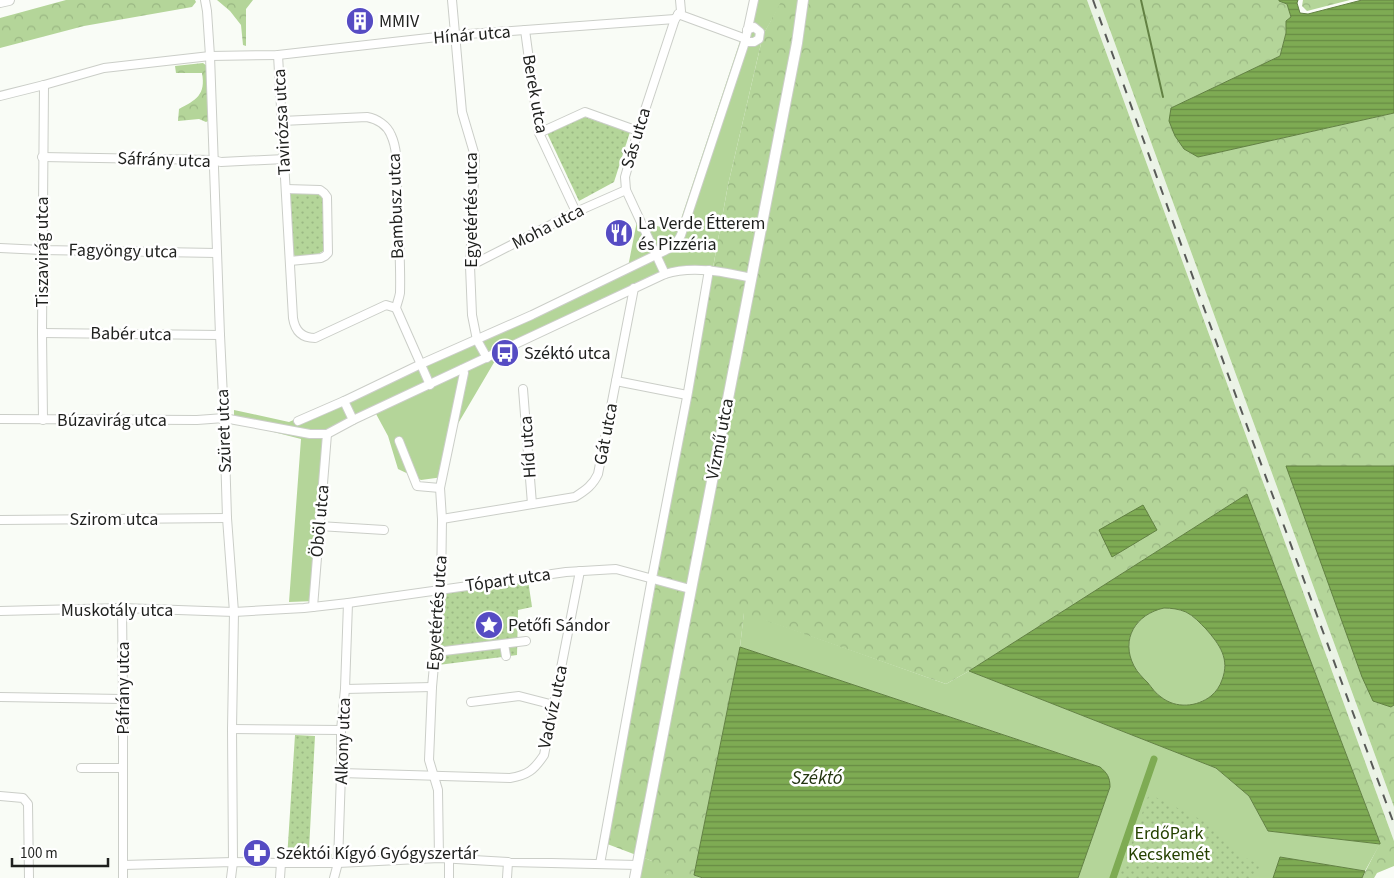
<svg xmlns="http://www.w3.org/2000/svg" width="1394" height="878" viewBox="0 0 1394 878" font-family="'Source Sans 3',sans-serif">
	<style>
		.built { fill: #ebf3e6 }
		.grass { fill: #b4d599 }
		.forest { fill: url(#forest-crowns) }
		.park { fill: url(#park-dots) }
		.water { fill: url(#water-rules); stroke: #628143; fill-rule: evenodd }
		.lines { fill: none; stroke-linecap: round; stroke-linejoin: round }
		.stream { stroke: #628143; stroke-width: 2 }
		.canal { stroke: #7eab53; stroke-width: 7 }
		.street-casing { stroke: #cbcec8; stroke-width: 10 }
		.secondary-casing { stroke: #cbcec8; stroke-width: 12 }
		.street { stroke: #fff; stroke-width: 8 }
		.secondary { stroke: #fff; stroke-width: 10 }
		.rail { stroke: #595b58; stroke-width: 2; stroke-dasharray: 9 9; stroke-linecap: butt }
		.labels { text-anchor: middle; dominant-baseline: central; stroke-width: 5; stroke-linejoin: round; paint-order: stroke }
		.poi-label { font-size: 18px; fill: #1f201e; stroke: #fff; text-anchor: start }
		.street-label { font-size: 18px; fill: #1f201e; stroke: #fff }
		.park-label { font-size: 18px; fill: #254100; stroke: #fff }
		.water-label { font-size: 19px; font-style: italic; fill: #233510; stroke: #fff }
	</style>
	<defs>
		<pattern id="forest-crowns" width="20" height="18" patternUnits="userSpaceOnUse" patternTransform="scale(1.25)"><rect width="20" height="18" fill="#b4d599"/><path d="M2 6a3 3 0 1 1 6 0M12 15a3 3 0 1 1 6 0" fill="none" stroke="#9ab783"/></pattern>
		<pattern id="park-dots" width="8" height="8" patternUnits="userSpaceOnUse" patternTransform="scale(1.25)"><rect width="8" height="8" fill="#b4d599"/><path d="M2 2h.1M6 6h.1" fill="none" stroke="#9ab783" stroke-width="1.8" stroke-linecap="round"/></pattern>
		<pattern id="water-rules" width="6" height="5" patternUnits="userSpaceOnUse" patternTransform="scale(1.25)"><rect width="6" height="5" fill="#7eab53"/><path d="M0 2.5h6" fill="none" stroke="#678b44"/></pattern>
	</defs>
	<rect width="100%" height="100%" fill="#f9fcf6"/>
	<polygon class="built" points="1087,0 1099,0 1394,807 1394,841"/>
	<g class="grass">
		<polygon points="751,0 782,0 782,2 763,35 728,185 712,273 685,272 668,275 499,354 456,427 443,477 421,480 398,469 388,436 375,412 330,437 315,601 289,602 301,439 234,422 234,410 289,422 628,267 637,221 677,231 748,17"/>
		<path d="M1164 608C1171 608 1179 609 1186 612 1194 616 1200 623 1206 629 1220 645 1230 659 1222 680 1220 686 1216 692 1211 696 1197 707 1176 709 1161 697 1156 694 1152 688 1148 683 1143 678 1137 672 1134 666 1120 639 1136 614 1164 608Z"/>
		<polygon points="744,612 946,684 969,671 1216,768 1249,796 1268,831 1380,844 1365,871 1280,857 1273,878 1078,878 1110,787 1100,767 740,647"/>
		<polygon points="642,857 652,861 668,875 694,875 703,878 638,878"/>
	</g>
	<g class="forest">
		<polygon points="66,0 195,0 196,2 192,7 84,26 0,48 0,18"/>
		<polygon points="217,0 253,0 246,9 246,46 243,45 241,25 230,11"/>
		<polygon points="782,0 1087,0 1394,841 1394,866 1377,873 1374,878 1362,878 1380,843 1247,494 969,671 946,684 744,613 740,647 694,875 668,875 656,869 652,861 602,842 651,609 728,185 763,35"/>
		<polygon points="1099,0 1279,0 1279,1 1287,4 1291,17 1286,21 1286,33 1280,56 1171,108 1198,157 1394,113 1394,466 1287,466 1391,707 1394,705 1394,807"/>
		<polygon points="1303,0 1350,0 1307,11 1302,6"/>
		<path d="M203 63 207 66 210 120 206 122 199 119 178 121 179 109C196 100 206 95 202 73H176L175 66Z"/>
	</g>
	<g class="park">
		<polygon points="585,117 630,132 614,182 579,201 547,133"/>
		<polygon points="291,192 317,192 323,196 325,250 318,254 295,257 293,252 290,200"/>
		<polygon points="528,580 532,607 518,610 517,655 438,665 444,593"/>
		<polygon points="295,735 315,736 309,850 332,854 332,859 287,859"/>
		<polygon points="1149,794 1210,824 1238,854 1260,865 1255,878 1119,878"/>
	</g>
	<g class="water">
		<polygon points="1279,0 1298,0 1297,3 1300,13 1308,14 1362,0 1394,0 1394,113 1198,157 1184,149 1175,136 1169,121 1171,108 1280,56 1286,33 1286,21 1291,17 1287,4 1279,1"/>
		<polygon points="1286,466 1394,466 1394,705 1391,707 1373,701 1362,677"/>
		<path d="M1247 494 1380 843V844L1268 831 1249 796 1216 768 969 671ZM1164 608C1171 608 1179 609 1186 612 1194 616 1200 623 1206 629 1220 645 1230 659 1222 680 1220 686 1216 692 1211 696 1197 707 1176 709 1161 697 1156 694 1152 688 1148 683 1143 678 1137 672 1134 666 1120 639 1136 614 1164 608Z"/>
		<polygon points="1143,505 1157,530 1112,557 1099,530"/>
		<path d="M740 647 1100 767C1107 773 1110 777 1110 787L1078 878H703L694 875Z"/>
		<polygon points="1280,857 1365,871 1362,878 1273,878"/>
	</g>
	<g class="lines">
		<polyline class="stream" points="1141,0 1163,97"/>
		<polyline class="canal" points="1113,878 1154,759"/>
		<defs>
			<g id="street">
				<polyline points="205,0 207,11 210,56 220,335 224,418 227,518 234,612 232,729 233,862 231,878"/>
				<polyline points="452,0 462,112 475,156 470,266 472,315 477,340 487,358"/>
				<polyline points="678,14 746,39"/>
				<polyline points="525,30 539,133 576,212"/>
				<polyline points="745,42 754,42 759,39 760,32 754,27 747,30"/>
				<path d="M278 55 293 318C295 331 302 338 315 338L386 305 396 308"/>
				<polyline points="0,96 44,85 104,68 210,56 278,55 455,35 675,19"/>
				<path d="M282 121 367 117C377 119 387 125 391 135 399 152 396 174 397 193 398 226 401 260 400 293 399 299 397 303 396 308L430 385"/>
				<polyline points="539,133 585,112 638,131"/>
				<polyline points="42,157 213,160 221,162 285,159"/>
				<polyline points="286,189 320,190 324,193 327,197 328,253 325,256 321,258 290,261"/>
				<polyline points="0,248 42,250 217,253"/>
				<polyline points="470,266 576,212 626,190"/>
				<polyline points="665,274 626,190 625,177 638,131 675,19 681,11 680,0"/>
				<polyline points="42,333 220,335"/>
				<polyline points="616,381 687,395"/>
				<polyline points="523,389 532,504"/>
				<polyline points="344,401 353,420"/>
				<path d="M0 419 197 420 224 418 310 434H327L353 420 665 274C693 265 724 272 752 278"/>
				<polyline points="43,420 42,333 44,85"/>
				<path d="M298 421 344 401 421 364 532 315 656 255C667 250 676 246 681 235L745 42 754 0"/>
				<polyline points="399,441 417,486 440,488"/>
				<path d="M442 519 575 497C586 490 593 485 598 474L634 288"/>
				<polyline points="0,520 227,518"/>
				<polyline points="319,526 384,530"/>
				<polyline points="313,607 327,434"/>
				<polyline points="122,608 123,699 123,878"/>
				<polyline points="0,611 122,608 234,612 304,608 348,603 566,572 616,569 690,589"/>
				<polyline points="504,644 506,656"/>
				<polyline points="436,652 526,641"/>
				<polyline points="345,689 432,687"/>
				<polyline points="0,697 123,699"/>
				<polyline points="471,702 519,696 554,705"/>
				<polyline points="232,729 341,730"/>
				<polyline points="81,768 123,768"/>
				<path d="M341 773 510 778C528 775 534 770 544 755L580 571"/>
				<polyline points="0,796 23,798 28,804 29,878"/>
				<polyline points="439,858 438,790 429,760 432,687 441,590 442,519 440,488 464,373 463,369"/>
				<polyline points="600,864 652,578 688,392 709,270"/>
				<polyline points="123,865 233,862 281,863 338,863 439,858 508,862 638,865"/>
				<polyline points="280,878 281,863"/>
				<polyline points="334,878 338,863 341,773 341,730 345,689 348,603"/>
				<polyline points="449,878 449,858"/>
				<polyline points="507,878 508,862"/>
			</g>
			<g id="secondary">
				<polyline points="0,2 9,0"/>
				<polyline points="635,878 797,43 803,0"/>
			</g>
		</defs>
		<use href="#street" class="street-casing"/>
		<use href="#secondary" class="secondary-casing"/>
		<use href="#street" class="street"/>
		<use href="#secondary" class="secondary"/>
		<polyline class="rail" points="1093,0 1226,369 1394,824"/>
	</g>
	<defs>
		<symbol id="building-disc" viewBox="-11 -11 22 22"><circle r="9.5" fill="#564cc3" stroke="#fff"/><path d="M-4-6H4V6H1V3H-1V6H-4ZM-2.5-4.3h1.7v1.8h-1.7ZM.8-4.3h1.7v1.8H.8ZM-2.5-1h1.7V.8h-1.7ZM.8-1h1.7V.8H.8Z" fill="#fff"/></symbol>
		<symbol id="restaurant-disc" viewBox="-11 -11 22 22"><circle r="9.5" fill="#564cc3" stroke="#fff"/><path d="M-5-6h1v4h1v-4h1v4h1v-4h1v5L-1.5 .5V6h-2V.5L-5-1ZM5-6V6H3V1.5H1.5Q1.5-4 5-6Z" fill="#fff"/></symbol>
		<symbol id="bus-disc" viewBox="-11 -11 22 22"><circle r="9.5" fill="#564cc3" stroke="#fff"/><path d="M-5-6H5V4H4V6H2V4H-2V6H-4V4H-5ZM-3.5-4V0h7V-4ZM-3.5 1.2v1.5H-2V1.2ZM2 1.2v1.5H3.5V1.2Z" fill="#fff"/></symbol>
		<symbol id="sight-disc" viewBox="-11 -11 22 22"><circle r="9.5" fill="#564cc3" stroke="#fff"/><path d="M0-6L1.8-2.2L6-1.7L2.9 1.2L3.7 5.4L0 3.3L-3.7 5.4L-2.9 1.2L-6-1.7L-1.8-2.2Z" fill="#fff"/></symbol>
		<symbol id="pharmacy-disc" viewBox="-11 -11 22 22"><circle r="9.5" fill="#564cc3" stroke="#fff"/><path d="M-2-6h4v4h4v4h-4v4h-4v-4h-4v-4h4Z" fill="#fff"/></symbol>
	</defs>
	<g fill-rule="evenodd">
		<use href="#building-disc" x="344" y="5" width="32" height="32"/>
		<use href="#restaurant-disc" x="603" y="217" width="32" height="32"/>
		<use href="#bus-disc" x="489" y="337" width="32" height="32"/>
		<use href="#sight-disc" x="473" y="609" width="32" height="32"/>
		<use href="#pharmacy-disc" x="241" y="837" width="32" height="32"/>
	</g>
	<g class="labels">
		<g class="poi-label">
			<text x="379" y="21">MMIV</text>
			<text x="638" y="223">La Verde Étterem<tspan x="638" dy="21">és Pizzéria</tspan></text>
			<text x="524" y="353">Széktó utca</text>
			<text x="508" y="625">Petőfi Sándor</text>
			<text x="276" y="853">Széktói Kígyó Gyógyszertár</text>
		</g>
		<g class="street-label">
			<text transform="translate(472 35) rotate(-5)">Hínár utca</text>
			<text transform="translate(535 94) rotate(80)">Berek utca</text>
			<text transform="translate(282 122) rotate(-93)">Tavirózsa utca</text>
			<text transform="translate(636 138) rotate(-73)">Sás utca</text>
			<text transform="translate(164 160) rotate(2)">Sáfrány utca</text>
			<text transform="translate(396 206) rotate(-92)">Bambusz utca</text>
			<text transform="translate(471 210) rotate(-90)">Egyetértés utca</text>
			<text transform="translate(548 227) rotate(-27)">Moha utca</text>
			<text transform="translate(123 251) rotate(1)">Fagyöngy utca</text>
			<text transform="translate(42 252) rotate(-90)">Tiszavirág utca</text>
			<text transform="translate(131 334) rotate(1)">Babér utca</text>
			<text x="112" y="420">Búzavirág utca</text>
			<text transform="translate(224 431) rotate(-92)">Szüret utca</text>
			<text transform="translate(606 434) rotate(-79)">Gát utca</text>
			<text transform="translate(720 439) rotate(-79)">Vízmű utca</text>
			<text transform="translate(528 447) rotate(-94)">Híd utca</text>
			<text x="114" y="519">Szirom utca</text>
			<text transform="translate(320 521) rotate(-85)">Öböl utca</text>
			<text transform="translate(508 580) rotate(-8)">Tópart utca</text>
			<text x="117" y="610">Muskotály utca</text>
			<text transform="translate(437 613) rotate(-86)">Egyetértés utca</text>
			<text transform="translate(123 688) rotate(-90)">Páfrány utca</text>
			<text transform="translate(553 707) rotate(-78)">Vadvíz utca</text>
			<text transform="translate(343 741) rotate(-88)">Alkony utca</text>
		</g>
		<g class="park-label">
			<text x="1169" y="833">ErdőPark<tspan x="1169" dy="21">Kecskemét</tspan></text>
		</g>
		<g class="water-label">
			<text x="817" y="778">Széktó</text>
		</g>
	</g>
	<path d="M12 858v8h96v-8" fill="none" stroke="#1f201e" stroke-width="2.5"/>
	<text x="20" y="858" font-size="15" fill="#1f201e" stroke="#ffffff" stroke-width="4" paint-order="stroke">100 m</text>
</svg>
